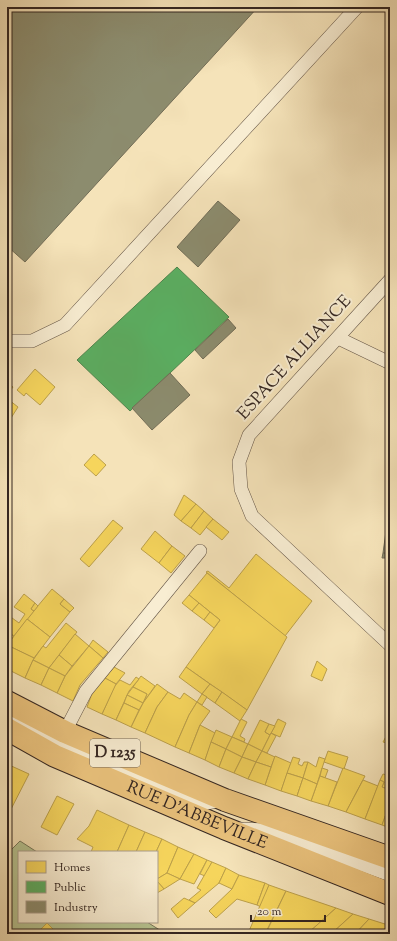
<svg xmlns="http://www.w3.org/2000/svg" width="397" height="941" viewBox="0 0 397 941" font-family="'Sorts Mill Goudy',serif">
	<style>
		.green { fill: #b7c592; stroke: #76765a }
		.homes { fill: #f6d55c; stroke: #bca04a }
		.public { fill: #5aae61; stroke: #4f854e }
		.industry { fill: #8c8c6e; stroke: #726d57 }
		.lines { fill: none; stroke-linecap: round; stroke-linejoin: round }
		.service-casing { stroke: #645547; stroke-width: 14 }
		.primary-casing { stroke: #342621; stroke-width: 24 }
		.service { stroke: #f8edd2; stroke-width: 13 }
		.primary { stroke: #eac27c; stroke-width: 22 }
		.labels { text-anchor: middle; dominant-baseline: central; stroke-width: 4; stroke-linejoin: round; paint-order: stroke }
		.shield { fill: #f8edd2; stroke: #6f6256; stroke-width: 1 }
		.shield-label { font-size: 16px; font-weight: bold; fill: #342621 }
		.street-label { font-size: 17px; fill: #342621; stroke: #f8edd2 }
	</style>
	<rect width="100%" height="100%" fill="#f5e3b9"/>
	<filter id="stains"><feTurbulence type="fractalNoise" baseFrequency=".005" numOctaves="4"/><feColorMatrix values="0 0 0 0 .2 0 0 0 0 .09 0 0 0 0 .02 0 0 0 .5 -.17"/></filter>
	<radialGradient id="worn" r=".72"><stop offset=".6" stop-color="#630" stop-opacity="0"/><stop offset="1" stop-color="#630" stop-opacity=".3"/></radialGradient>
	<polygon class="green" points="20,841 37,852 19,852 19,922 147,922 166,934 7,934 7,854"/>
	<g class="homes">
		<polygon points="35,369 55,387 40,405 26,393 24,396 17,390"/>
		<polygon points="7,382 13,387 7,395"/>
		<polygon points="9,400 18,407 11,418 7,415 7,402"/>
		<polygon points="94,454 106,465 96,476 84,465"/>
		<polygon points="184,495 196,504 181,521 174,515"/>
		<polygon points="196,504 204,511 191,528 181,521"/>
		<polygon points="204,511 213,519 200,535 191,528"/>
		<polygon points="213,519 229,532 222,540 206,527"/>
		<polygon points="113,520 123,528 89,567 80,559"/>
		<polygon points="155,531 172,546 159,563 141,549"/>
		<polygon points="172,546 185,556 171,573 159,563"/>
		<polygon points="256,554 312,601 285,636 206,572 208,571 229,588"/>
		<polygon points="207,573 287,637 247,710 186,667 220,620 189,595"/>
		<polygon points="52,589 64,599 60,604 70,612 50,637 27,619"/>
		<polygon points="24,594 35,603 31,609 34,611 14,636 7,632 7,617 8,615 19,623 25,614 14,607"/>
		<polygon points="189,595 199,603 192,611 182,603"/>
		<polygon points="64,599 74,608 70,612 60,604"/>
		<polygon points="35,603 38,606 34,611 31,609"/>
		<polygon points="199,603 210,612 204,620 192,611"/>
		<polygon points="210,612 220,620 214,628 204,620"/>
		<polygon points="27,619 50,637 34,658 7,645"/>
		<polygon points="66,623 77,632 49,668 33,660 43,646 46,648"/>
		<polygon points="7,632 14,636 7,645"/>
		<polygon points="75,634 89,646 72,666 59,655"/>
		<polygon points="93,640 108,652 103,658 89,646"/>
		<polygon points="7,645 34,658 25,678 7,669"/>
		<polygon points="89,646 103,658 80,685 73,701 57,693 65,676"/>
		<polygon points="59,655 72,666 65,676 49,668"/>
		<polygon points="33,660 49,668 41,685 25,678"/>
		<polygon points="317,661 327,669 322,681 311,676"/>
		<polygon points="114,667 125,673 116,684 105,678"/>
		<polygon points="186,667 210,684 202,694 179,677"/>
		<polygon points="49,668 65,676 57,693 41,685"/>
		<polygon points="141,676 155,686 143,703 147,694 133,687"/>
		<polygon points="136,677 139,679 129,691 116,720 102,714 114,687 120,680 130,685"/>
		<polygon points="105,678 116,684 102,714 87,707 93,691"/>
		<polygon points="157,684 168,692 157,707 145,733 131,727 143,703"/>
		<polygon points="210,684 222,692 215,703 202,694"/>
		<polygon points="133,687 147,694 143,703 127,695"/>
		<polygon points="168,692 180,699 184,693 197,702 189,715 175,747 145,733 157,707"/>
		<polygon points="222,692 247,710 240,721 215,703"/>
		<polygon points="202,694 207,697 202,705 197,702"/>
		<polygon points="127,695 143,703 139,710 124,703"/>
		<polygon points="197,702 210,711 200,725 189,753 175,747 189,715"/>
		<polygon points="124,703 139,710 131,727 116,720"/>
		<polygon points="241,719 247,722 240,736 245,739 244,742 232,737"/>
		<polygon points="278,719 286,723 280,737 271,733"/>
		<polygon points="260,720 269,724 265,732 270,735 262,751 248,744"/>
		<polygon points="269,724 275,726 270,735 265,732"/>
		<polygon points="200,725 215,733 205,760 189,753"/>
		<polygon points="216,730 232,737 226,749 211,742"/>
		<polygon points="389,731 390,731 390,744 383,742"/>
		<polygon points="271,733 276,736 267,753 262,751"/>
		<polygon points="232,737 248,744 242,757 226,749"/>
		<polygon points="211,742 226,749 219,767 205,760"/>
		<polygon points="248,744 262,751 256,762 242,757"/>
		<polygon points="226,749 242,757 234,773 219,767"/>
		<polygon points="262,751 275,757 271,767 256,762"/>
		<polygon points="328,751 348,757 344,769 324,762"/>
		<polygon points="275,756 291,763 281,791 265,785"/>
		<polygon points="242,757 256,762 248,779 234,773"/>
		<polygon points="293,757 300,759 298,764 302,766 304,762 308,762 303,778 287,773"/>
		<polygon points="319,757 325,759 317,784 303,778 308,762 316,767"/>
		<polygon points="256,762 271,767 265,785 248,779"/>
		<polygon points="7,764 29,774 7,817"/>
		<polygon points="322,768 328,770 325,778 320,776"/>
		<polygon points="343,768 365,776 346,812 328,806"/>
		<polygon points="287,773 303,778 297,796 281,791"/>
		<polygon points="383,774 390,776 390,790 382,787 384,782 380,780"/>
		<polygon points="320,776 337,782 328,806 311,801"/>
		<polygon points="303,778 317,784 311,801 297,796"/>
		<polygon points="363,780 378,786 365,819 346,812"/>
		<polygon points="380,780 384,782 382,787 390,790 390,803 382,825 365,819"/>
		<polygon points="57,796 74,804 57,835 41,827"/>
		<polygon points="390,803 390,828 382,825"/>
		<polygon points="97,810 129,825 117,852 91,852 93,847 77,839 89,826"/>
		<polygon points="129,825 145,832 136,852 117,852"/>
		<polygon points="145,832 162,839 156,852 136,852"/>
		<polygon points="162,839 178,847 167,873 157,879 156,852"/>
		<polygon points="178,847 194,854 180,879 167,873"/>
		<polygon points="194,854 207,860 194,884 180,879"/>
		<polygon points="207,860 212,862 205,876 200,874"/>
		<polygon points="212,862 226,868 219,883 195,903 189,900 201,890 197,888"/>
		<polygon points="226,868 239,875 232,889 219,883"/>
		<polygon points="167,873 180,879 164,889 157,881 157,879"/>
		<polygon points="239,875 265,883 257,905 237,899 216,918 209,911 232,889"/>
		<polygon points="157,881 164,889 157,893"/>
		<polygon points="265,883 269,885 261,907 257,905"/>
		<polygon points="269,885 286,891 265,934 253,934 249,931"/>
		<polygon points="286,891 336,908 307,934 277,934 267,931"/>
		<polygon points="184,898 195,903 178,918 171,909"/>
		<polygon points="336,908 353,914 331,934 326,934 323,932 321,934 307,934"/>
		<polygon points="353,914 369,919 355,934 331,934"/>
		<polygon points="369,919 388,925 381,934 355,934"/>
		<polygon points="47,923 53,929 47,934 44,934 40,930"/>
		<polygon points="388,925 390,926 390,934 381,934"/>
	</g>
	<polygon class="public" points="177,267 229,317 130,411 77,360"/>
	<g class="industry">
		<polygon points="7,7 258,7 25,262 7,246"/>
		<polygon points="218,201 240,220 198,267 177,247"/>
		<polygon points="228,319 236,328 203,359 195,350"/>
		<polygon points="170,373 190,395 152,430 132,408"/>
		<polygon points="387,524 390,524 390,554 383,553"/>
		<polygon points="383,553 390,554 390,558 382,558"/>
	</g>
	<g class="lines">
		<defs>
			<g id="service">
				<polyline points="390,280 249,435 239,462 241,489 252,516 390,645"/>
				<polyline points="338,338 390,363"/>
				<polyline points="7,341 32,341 65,325 357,7"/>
				<polyline points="7,718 201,804 223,800"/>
				<polyline points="55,756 60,741 86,691 200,551"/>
				<polyline points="240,829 267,830 390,875"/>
			</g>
			<g id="primary">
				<polyline points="7,702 65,732 225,800 390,858"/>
				<path id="s1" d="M7 729 55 756 224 828 390 894"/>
			</g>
		</defs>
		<use href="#service" class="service-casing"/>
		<use href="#primary" class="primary-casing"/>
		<use href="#service" class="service"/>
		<use href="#primary" class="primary"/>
	</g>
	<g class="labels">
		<rect class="shield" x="90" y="739" width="50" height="28" rx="3"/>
		<g class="shield-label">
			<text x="115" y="753">D 1235</text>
		</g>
		<g class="street-label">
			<text transform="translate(295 358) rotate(-48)">ESPACE ALLIANCE</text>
			<text stroke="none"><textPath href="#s1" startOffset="209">RUE D'ABBEVILLE</textPath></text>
		</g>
	</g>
	<rect width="397" height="941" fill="none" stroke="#f5e3b9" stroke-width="24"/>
	<rect x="8" y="8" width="381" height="925" fill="none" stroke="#342621" stroke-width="2"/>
	<rect x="12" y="12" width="373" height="917" fill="none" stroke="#342621"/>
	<rect x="18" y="851" width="140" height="72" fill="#f8edd2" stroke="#aa9d8b"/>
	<rect x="26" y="861" width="20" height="12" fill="#f6d55c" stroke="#aa9d8b"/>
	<text x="54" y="871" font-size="12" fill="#342621">Homes</text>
	<rect x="26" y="881" width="20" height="12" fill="#5aae61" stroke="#aa9d8b"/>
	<text x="54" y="891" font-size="12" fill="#342621">Public</text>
	<rect x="26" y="901" width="20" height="12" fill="#8c8c6e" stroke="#aa9d8b"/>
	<text x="54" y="911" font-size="12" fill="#342621">Industry</text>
	<path d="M251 915v6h74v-6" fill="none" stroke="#342621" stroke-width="2"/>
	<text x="257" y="915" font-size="12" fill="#342621" stroke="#f8edd2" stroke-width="3" paint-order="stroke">20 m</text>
	<rect width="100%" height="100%" filter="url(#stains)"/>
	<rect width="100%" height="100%" fill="url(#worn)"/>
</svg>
